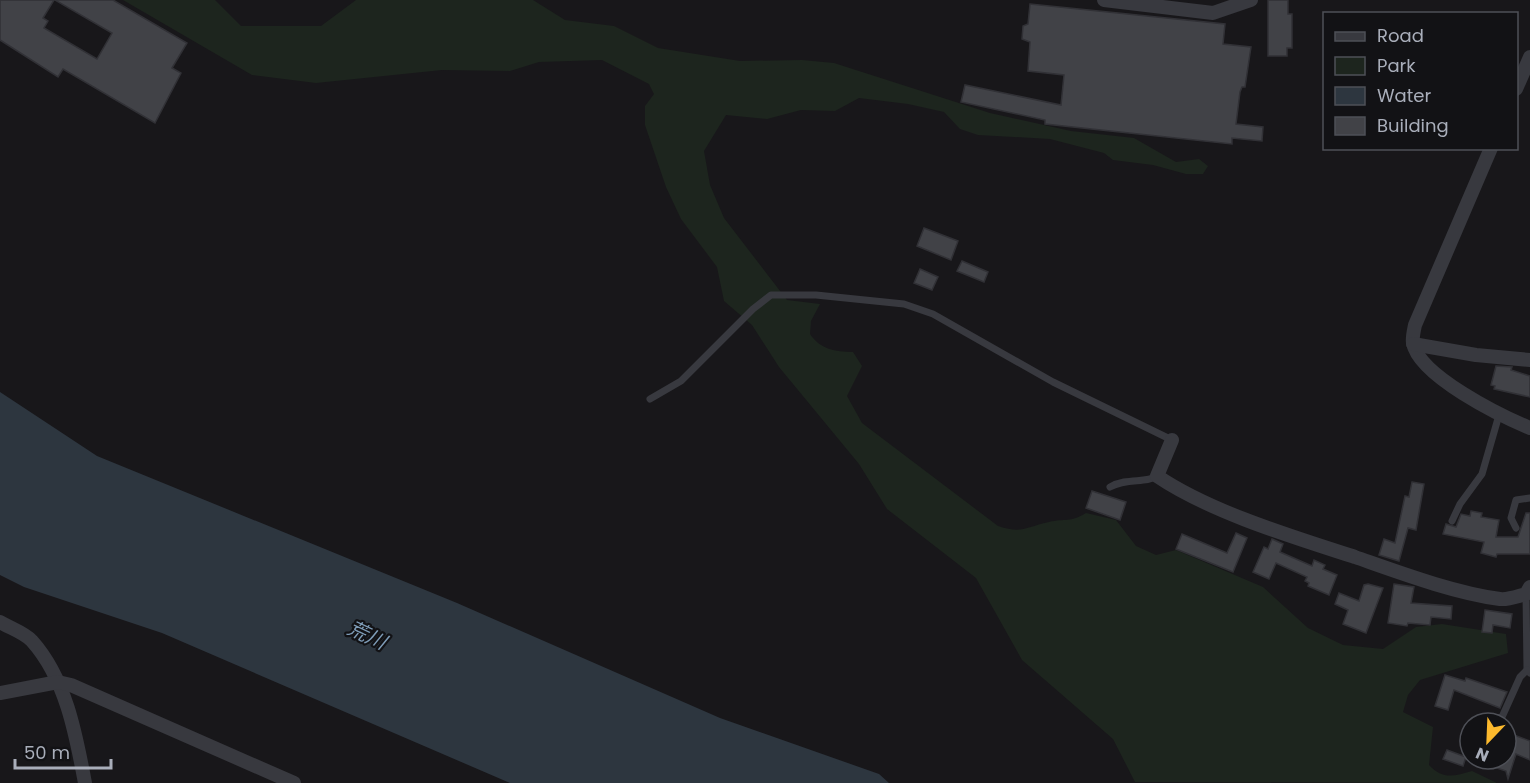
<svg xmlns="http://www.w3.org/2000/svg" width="1530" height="783" viewBox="0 0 1530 783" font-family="Poppins,'Noto Sans JP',sans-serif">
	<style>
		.green { fill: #1d251e }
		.water { fill: #2d363f }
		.building { fill: #414247; stroke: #313136; stroke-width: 1.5 }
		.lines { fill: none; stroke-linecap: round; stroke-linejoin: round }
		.lane { stroke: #38393f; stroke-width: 7 }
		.street { stroke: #38393f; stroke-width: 14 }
		.labels { text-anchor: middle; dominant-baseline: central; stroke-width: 4.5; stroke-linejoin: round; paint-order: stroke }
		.water-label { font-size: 20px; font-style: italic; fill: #7e9cb7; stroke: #121215 }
	</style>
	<rect width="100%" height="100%" fill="#18171a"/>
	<path class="green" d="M123 0H215L241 26H321L356 0H533L565 20 614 26 658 48 740 61 802 60 834 63 990 113 1071 131 1134 138 1176 162 1199 159 1208 166 1203 174H1186L1153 165 1113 160 1104 153 1050 139 978 135 960 129 944 112 908 104 859 98 835 111 801 110 767 119 726 115 704 151 710 185 724 218 787 300 820 304 811 321 810 334C820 349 835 352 853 352L862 366 847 396 862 423 998 526C1022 534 1026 527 1049 522 1065 518 1070 523 1086 513L1116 520 1136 546 1156 555 1176 550 1263 587 1308 628 1343 645 1383 649 1416 627 1442 624 1506 634 1508 653 1420 680 1408 695 1403 712 1433 727 1429 765C1443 780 1454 776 1472 771L1497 783 1135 782 1113 739 1022 660 976 578 887 509 859 464 779 367 752 325 724 301 717 267 681 219 666 187 645 125V106L654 94 649 84 602 60 539 62 510 71 442 70 316 83 252 75Z"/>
	<polygon class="water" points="0,392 97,456 457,603 720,718 879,774 889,783 510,783 162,633 24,587 0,575"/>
	<g class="building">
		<polygon points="0,0 54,0 43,18 48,21 44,28 97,59 112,33 55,0 113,0 187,43 172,68 181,73 155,123 63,69 58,77 0,40"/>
		<polygon points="1268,0 1288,0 1288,14 1292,14 1292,48 1287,48 1287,56 1268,56"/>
		<polygon points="1030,4 1225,24 1223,44 1251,47 1245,87 1242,87 1240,92 1236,124 1263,127 1262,141 1232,138 1232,144 1045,124 1045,120 961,102 965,85 1061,105 1064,75 1028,71 1030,42 1022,39 1023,26 1028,24"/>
		<polygon points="924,228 958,241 951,260 917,246"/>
		<polygon points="962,261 988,272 984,282 957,271"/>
		<polygon points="920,269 938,277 932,290 914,283"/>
		<polygon points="1496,366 1512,367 1511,370 1530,376 1530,397 1494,389 1495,386 1491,385"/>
		<polygon points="1412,482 1424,484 1416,530 1408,528 1399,561 1379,555 1384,539 1395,543 1405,496 1409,497"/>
		<polygon points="1092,491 1126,502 1120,520 1086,508"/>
		<polygon points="1471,511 1482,513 1481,517 1499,520 1496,537 1518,537 1526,513 1530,513 1530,554 1497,554 1496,557 1481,553 1484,542 1443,534 1446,524 1456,527 1461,514 1470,516"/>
		<polygon points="1236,533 1247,538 1233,572 1176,549 1182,534 1227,553"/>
		<polygon points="1272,539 1283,544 1280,552 1312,566 1314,560 1325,565 1323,569 1337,575 1329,595 1308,586 1309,583 1305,581 1307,577 1276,563 1269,579 1253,572 1264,547 1268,549"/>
		<polygon points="1368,584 1383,588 1366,633 1343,624 1348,610 1335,604 1339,593 1359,601 1364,585"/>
		<polygon points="1394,584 1414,587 1411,603 1452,606 1451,619 1431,617 1430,625 1408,623 1407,626 1388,623"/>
		<polygon points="1485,610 1512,614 1510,628 1493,625 1492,633 1482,632"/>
		<polygon points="1445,675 1465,681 1466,678 1507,692 1500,708 1454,690 1448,710 1435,706"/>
		<polygon points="1506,732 1530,741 1530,760 1516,754 1508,779 1506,771 1476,761 1506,759"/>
		<polygon points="1447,750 1466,757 1463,766 1443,759"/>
	</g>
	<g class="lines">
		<g class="lane">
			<polyline points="650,399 681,381 753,309 771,295 816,295 904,304 933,314 1053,382 1172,440"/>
			<path d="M1110 487C1128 477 1145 484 1157 476"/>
			<polyline points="1452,521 1460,504 1482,474 1499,415"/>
			<polyline points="1516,528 1511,518 1516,500 1530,498"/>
			<polyline points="1526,594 1527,670 1530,673"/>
			<polyline points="1477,723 1502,717 1520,677 1527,670"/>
		</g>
		<g class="street">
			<polyline points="1104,0 1213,13 1251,0"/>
			<polyline points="1516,89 1530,57"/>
			<path d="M1491 148 1415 325C1414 330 1412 338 1413 343 1419 376 1501 416 1530 428"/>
			<polyline points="1413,344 1476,355 1530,360"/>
			<path d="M1172 440 1157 476C1210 512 1293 537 1355 557 1398 572 1454 593 1500 599 1508 600 1518 596 1526 594L1530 587"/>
			<path d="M0 622C10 628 25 633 32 641 66 679 76 735 85 783"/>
			<polyline points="0,693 58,682 71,685 294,783"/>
		</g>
	</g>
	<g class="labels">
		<g class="water-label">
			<text transform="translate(367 635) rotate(25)">荒川</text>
		</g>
	</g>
	<rect x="1323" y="12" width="195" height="138" fill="#121215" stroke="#4e5057" stroke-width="1.5"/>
	<rect x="1335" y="32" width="30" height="9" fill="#38393f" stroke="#4e5057" stroke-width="1.5"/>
	<text x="1377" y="42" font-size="18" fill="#a9aeba">Road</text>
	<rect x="1335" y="57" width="30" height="18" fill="#1d251e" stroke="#4e5057" stroke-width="1.5"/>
	<text x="1377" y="72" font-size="18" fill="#a9aeba">Park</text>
	<rect x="1335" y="87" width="30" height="18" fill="#2d363f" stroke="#4e5057" stroke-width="1.5"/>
	<text x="1377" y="102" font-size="18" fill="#a9aeba">Water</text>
	<rect x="1335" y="117" width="30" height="18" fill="#414247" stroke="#4e5057" stroke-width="1.5"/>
	<text x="1377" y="132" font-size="18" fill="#a9aeba">Building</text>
	<g transform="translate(1488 741) rotate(203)"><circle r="28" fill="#121215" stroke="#4e5057" stroke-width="1.5"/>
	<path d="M0-4.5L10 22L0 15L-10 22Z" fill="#fcb92d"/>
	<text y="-9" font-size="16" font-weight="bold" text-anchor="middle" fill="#a9aeba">N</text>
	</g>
	<path d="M15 759v9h96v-9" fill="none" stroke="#a9aeba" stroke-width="3"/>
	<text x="24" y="759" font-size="18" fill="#a9aeba" stroke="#121215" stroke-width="4.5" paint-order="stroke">50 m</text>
</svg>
